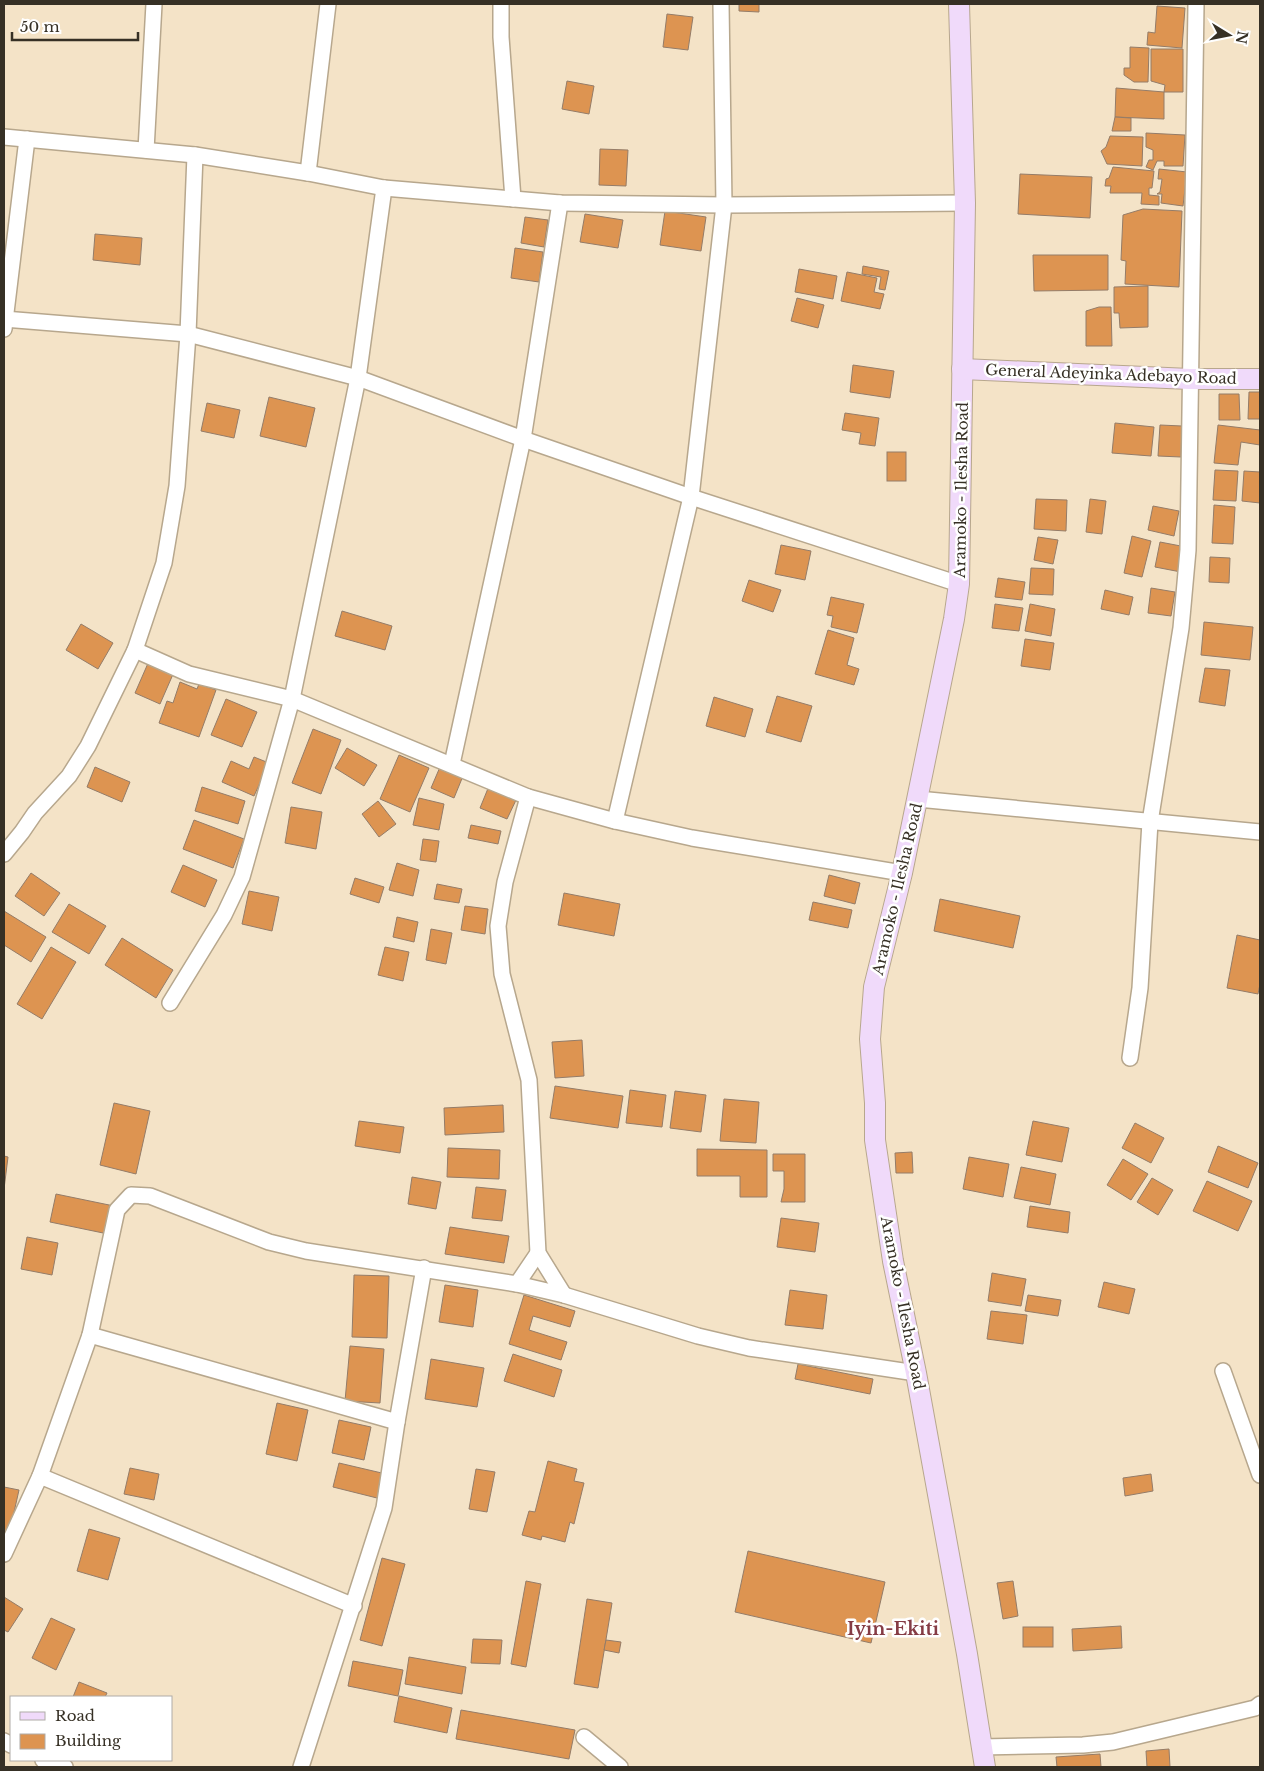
<svg xmlns="http://www.w3.org/2000/svg" width="1264" height="1771" viewBox="0 0 1264 1771" font-family="'Libre Baskerville',serif">
	<style>
		.building { fill: #dd9451; stroke: #947c68 }
		.lines { fill: none; stroke-linecap: round; stroke-linejoin: round }
		.street-casing { stroke: #b7a78d; stroke-width: 18 }
		.secondary-casing { stroke: #b7a78d; stroke-width: 22 }
		.street { stroke: #fff; stroke-width: 15 }
		.secondary { stroke: #f0dafa; stroke-width: 20 }
		.labels { text-anchor: middle; dominant-baseline: central; stroke-width: 5; stroke-linejoin: round; paint-order: stroke }
		.street-label { font-size: 15px; fill: #363025; stroke: #fff }
		.quarter-label { font-size: 18px; font-weight: bold; fill: #853c45; stroke: #fff }
	</style>
	<rect width="100%" height="100%" fill="#f4e3c7"/>
	<g class="building">
		<polygon points="739,4 759,4 759,12 739,11"/>
		<polygon points="1157,6 1185,8 1182,48 1147,45 1148,32 1155,33"/>
		<polygon points="667,14 693,17 688,50 663,47"/>
		<polygon points="1130,47 1149,48 1148,82 1134,82 1124,75 1124,68 1130,68"/>
		<polygon points="1151,49 1183,49 1183,92 1164,92 1165,85 1151,81"/>
		<polygon points="567,81 594,86 589,114 562,109"/>
		<polygon points="1116,88 1164,92 1164,119 1115,117"/>
		<polygon points="1115,117 1131,118 1131,131 1112,131"/>
		<polygon points="1146,133 1185,135 1183,166 1164,166 1164,161 1157,161 1153,170 1146,167 1149,160 1153,160 1153,150 1146,147"/>
		<polygon points="1110,136 1143,137 1142,166 1107,164 1101,151 1106,147"/>
		<polygon points="600,149 628,150 626,186 599,185"/>
		<polygon points="1113,167 1154,171 1152,188 1149,188 1149,195 1159,196 1159,205 1141,204 1142,193 1110,193 1111,186 1105,186 1106,179 1109,178"/>
		<polygon points="1159,169 1187,172 1183,206 1161,203 1162,194 1157,194 1160,192 1162,179 1158,179"/>
		<polygon points="1020,174 1092,177 1090,218 1018,214"/>
		<polygon points="1143,209 1182,211 1179,287 1125,284 1126,261 1121,260 1123,215"/>
		<polygon points="665,211 706,217 701,251 660,245"/>
		<polygon points="585,214 623,220 618,248 580,242"/>
		<polygon points="525,217 548,220 544,247 521,243"/>
		<polygon points="95,234 142,238 140,265 93,260"/>
		<polygon points="515,248 543,252 539,282 511,278"/>
		<polygon points="1033,255 1108,255 1108,290 1034,291"/>
		<polygon points="863,266 889,271 885,290 879,289 881,277 862,274"/>
		<polygon points="799,269 837,276 833,299 795,292"/>
		<polygon points="847,272 877,278 874,292 884,294 880,309 841,301"/>
		<polygon points="1148,286 1148,327 1120,328 1119,313 1114,313 1114,287"/>
		<polygon points="797,298 824,305 818,328 791,321"/>
		<polygon points="1099,307 1111,307 1112,346 1086,346 1086,311"/>
		<polygon points="853,365 894,371 890,398 850,392"/>
		<polygon points="1249,392 1260,392 1260,419 1248,419"/>
		<polygon points="1219,394 1239,394 1240,420 1219,420"/>
		<polygon points="269,397 315,408 306,447 260,436"/>
		<polygon points="207,403 240,410 234,438 201,431"/>
		<polygon points="845,413 879,418 875,446 859,444 861,433 842,430"/>
		<polygon points="1115,423 1154,427 1151,456 1112,453"/>
		<polygon points="1160,425 1182,426 1181,457 1158,456"/>
		<polygon points="1218,425 1260,430 1260,445 1241,442 1238,465 1214,463"/>
		<rect x="887" y="452" width="19" height="29"/>
		<polygon points="1215,470 1238,471 1236,501 1213,500"/>
		<polygon points="1244,471 1260,472 1260,503 1242,501"/>
		<polygon points="1036,499 1067,500 1066,531 1034,529"/>
		<polygon points="1090,499 1106,501 1102,534 1086,532"/>
		<polygon points="1214,505 1235,507 1233,544 1212,543"/>
		<polygon points="1153,506 1179,511 1174,536 1148,530"/>
		<polygon points="1132,536 1151,541 1142,577 1124,573"/>
		<polygon points="1038,537 1058,540 1053,564 1034,560"/>
		<polygon points="1160,542 1186,547 1181,572 1155,567"/>
		<polygon points="781,545 811,551 805,580 775,574"/>
		<polygon points="1210,557 1230,558 1229,583 1209,582"/>
		<polygon points="1031,568 1054,569 1053,595 1029,594"/>
		<polygon points="998,578 1025,582 1022,600 995,597"/>
		<polygon points="749,580 781,590 773,612 742,601"/>
		<polygon points="1151,588 1175,592 1171,616 1148,613"/>
		<polygon points="1105,590 1133,597 1129,615 1101,609"/>
		<polygon points="831,597 864,604 857,633 831,627 833,616 827,615"/>
		<polygon points="995,604 1023,608 1019,631 992,628"/>
		<polygon points="1030,604 1055,609 1051,636 1025,631"/>
		<polygon points="342,611 392,626 385,650 335,636"/>
		<polygon points="1204,622 1253,627 1250,660 1201,655"/>
		<polygon points="81,624 113,643 98,669 66,650"/>
		<polygon points="828,630 854,638 847,665 859,669 854,685 815,674"/>
		<polygon points="1025,639 1054,643 1050,670 1021,666"/>
		<polygon points="149,661 174,672 160,704 135,693"/>
		<polygon points="1205,668 1230,670 1225,706 1199,702"/>
		<polygon points="180,682 197,689 199,684 216,690 199,737 159,723 167,701 173,703"/>
		<polygon points="777,696 812,706 801,742 766,732"/>
		<polygon points="714,697 753,709 745,737 706,726"/>
		<polygon points="226,699 257,712 242,747 211,735"/>
		<polygon points="313,729 341,740 321,794 292,783"/>
		<polygon points="347,748 377,765 364,786 335,768"/>
		<polygon points="399,755 429,768 410,812 380,799"/>
		<polygon points="254,757 269,763 254,796 222,782 231,761 249,769"/>
		<polygon points="95,767 130,782 122,802 87,787"/>
		<polygon points="440,767 463,776 454,798 431,788"/>
		<polygon points="489,786 517,798 507,819 480,808"/>
		<polygon points="202,787 245,801 238,824 195,811"/>
		<polygon points="419,798 444,804 439,830 413,825"/>
		<polygon points="378,801 396,824 379,837 362,814"/>
		<polygon points="291,807 322,812 316,849 285,843"/>
		<polygon points="194,820 244,839 233,868 183,849"/>
		<polygon points="471,825 501,831 498,844 468,838"/>
		<polygon points="423,839 439,841 436,862 420,860"/>
		<polygon points="397,863 419,870 413,896 389,890"/>
		<polygon points="183,865 217,880 205,907 171,892"/>
		<polygon points="31,873 60,893 44,916 15,896"/>
		<polygon points="829,875 860,883 855,904 824,896"/>
		<polygon points="355,878 384,887 379,903 350,894"/>
		<polygon points="437,884 462,889 459,903 434,899"/>
		<polygon points="249,891 279,897 272,931 242,924"/>
		<polygon points="564,893 620,904 614,936 558,925"/>
		<polygon points="940,899 1020,916 1013,948 934,931"/>
		<polygon points="813,902 852,910 848,928 809,920"/>
		<polygon points="69,904 106,926 89,954 52,932"/>
		<polygon points="465,906 488,909 485,934 461,930"/>
		<polygon points="4,911 46,937 31,962 4,945"/>
		<polygon points="397,917 418,922 414,942 393,937"/>
		<polygon points="431,929 452,933 446,964 426,960"/>
		<polygon points="1237,935 1260,940 1260,984 1258,994 1227,988"/>
		<polygon points="122,938 173,970 156,998 105,965"/>
		<polygon points="51,947 76,962 42,1019 17,1004"/>
		<polygon points="385,947 409,952 403,981 378,975"/>
		<polygon points="582,1040 584,1076 555,1078 552,1042"/>
		<polygon points="555,1086 623,1096 618,1128 550,1118"/>
		<polygon points="630,1090 666,1095 662,1127 626,1123"/>
		<polygon points="675,1091 706,1095 701,1132 670,1128"/>
		<polygon points="724,1099 759,1102 756,1143 720,1141"/>
		<polygon points="114,1103 150,1111 136,1174 100,1165"/>
		<polygon points="503,1105 504,1132 445,1135 444,1108"/>
		<polygon points="359,1121 404,1127 400,1153 355,1146"/>
		<polygon points="1033,1121 1069,1128 1062,1162 1026,1155"/>
		<polygon points="1135,1123 1164,1138 1151,1163 1122,1148"/>
		<polygon points="1218,1146 1258,1163 1248,1188 1208,1172"/>
		<polygon points="448,1148 500,1150 499,1179 447,1177"/>
		<polygon points="697,1149 767,1150 767,1197 740,1197 740,1176 697,1176"/>
		<polygon points="912,1152 913,1173 896,1173 895,1153"/>
		<polygon points="773,1154 805,1154 805,1202 781,1202 784,1189 784,1171 773,1171"/>
		<polygon points="4,1156 8,1157 4,1189"/>
		<polygon points="969,1157 1009,1164 1003,1197 963,1189"/>
		<polygon points="1123,1159 1148,1174 1131,1200 1107,1185"/>
		<polygon points="1021,1167 1056,1174 1050,1205 1014,1198"/>
		<polygon points="412,1177 441,1182 436,1209 408,1204"/>
		<polygon points="1152,1178 1173,1190 1158,1215 1137,1202"/>
		<polygon points="1207,1181 1252,1201 1238,1231 1193,1211"/>
		<polygon points="476,1187 506,1190 502,1221 472,1218"/>
		<polygon points="56,1194 114,1206 108,1234 50,1222"/>
		<polygon points="1030,1206 1070,1212 1068,1233 1027,1227"/>
		<polygon points="781,1218 819,1223 815,1252 777,1247"/>
		<polygon points="450,1227 509,1236 504,1263 445,1254"/>
		<polygon points="27,1237 58,1243 52,1275 21,1269"/>
		<polygon points="992,1273 1026,1279 1021,1306 988,1301"/>
		<polygon points="354,1275 389,1276 387,1338 352,1337"/>
		<polygon points="1104,1282 1135,1289 1129,1314 1098,1307"/>
		<polygon points="445,1285 478,1290 473,1327 439,1322"/>
		<polygon points="790,1290 827,1295 823,1329 785,1325"/>
		<polygon points="524,1295 575,1311 570,1327 533,1316 529,1330 567,1342 561,1360 509,1344"/>
		<polygon points="1028,1295 1061,1300 1058,1316 1025,1311"/>
		<polygon points="991,1311 1027,1315 1023,1344 987,1339"/>
		<polygon points="350,1346 384,1349 380,1403 345,1401"/>
		<polygon points="513,1354 562,1370 554,1397 504,1381"/>
		<polygon points="431,1359 484,1368 477,1407 425,1399"/>
		<polygon points="798,1364 873,1379 870,1394 795,1379"/>
		<polygon points="277,1403 308,1410 297,1461 266,1454"/>
		<polygon points="339,1420 371,1427 364,1460 332,1453"/>
		<polygon points="548,1461 577,1469 574,1481 584,1483 574,1524 570,1522 565,1542 542,1536 541,1540 522,1535 529,1511 535,1512"/>
		<polygon points="339,1463 386,1474 381,1499 333,1487"/>
		<polygon points="130,1468 159,1474 154,1500 124,1494"/>
		<polygon points="476,1469 495,1472 487,1512 469,1509"/>
		<polygon points="1151,1474 1153,1491 1125,1496 1123,1478"/>
		<polygon points="4,1487 19,1490 8,1539 4,1538"/>
		<polygon points="89,1529 120,1538 108,1580 77,1571"/>
		<polygon points="748,1551 885,1582 871,1643 735,1612"/>
		<polygon points="382,1558 405,1564 382,1646 360,1640"/>
		<polygon points="526,1581 541,1584 526,1667 511,1664"/>
		<polygon points="1013,1581 1018,1616 1003,1619 997,1583"/>
		<polygon points="4,1597 23,1609 8,1632 4,1630"/>
		<polygon points="587,1599 612,1603 598,1688 574,1684"/>
		<polygon points="51,1618 75,1629 56,1670 32,1658"/>
		<polygon points="1121,1626 1122,1648 1073,1651 1072,1629"/>
		<rect x="1023" y="1627" width="30" height="20"/>
		<polygon points="473,1639 502,1640 500,1664 471,1663"/>
		<polygon points="606,1640 621,1642 619,1653 604,1650"/>
		<polygon points="409,1657 466,1667 462,1694 405,1684"/>
		<polygon points="353,1661 403,1670 398,1696 348,1686"/>
		<polygon points="79,1682 107,1693 105,1697 73,1697"/>
		<polygon points="399,1696 452,1708 447,1733 394,1722"/>
		<polygon points="461,1710 575,1730 569,1759 456,1739"/>
		<polygon points="1169,1749 1170,1767 1147,1767 1146,1751"/>
		<polygon points="1100,1754 1101,1767 1057,1767 1056,1757"/>
	</g>
	<g class="lines">
		<defs>
			<g id="street">
				<polyline points="501,4 501,37 513,199"/>
				<polyline points="4,137 195,155 308,173 384,188 560,203 724,205 965,203"/>
				<polyline points="146,150 154,4"/>
				<polyline points="308,173 328,4"/>
				<polyline points="4,319 188,334 358,378 523,439 691,497 959,584"/>
				<polyline points="4,329 27,139"/>
				<polyline points="135,650 189,674 292,699 528,797 615,821 692,838 902,873"/>
				<polyline points="452,764 523,439 560,203"/>
				<polyline points="528,797 505,882 498,926 502,974 529,1080 538,1253 564,1295"/>
				<polyline points="918,799 1260,832"/>
				<polyline points="615,821 691,497 724,205 721,4"/>
				<polyline points="4,854 22,832 35,813 69,776 88,746 135,650 164,563 177,486 188,334 195,155"/>
				<polyline points="170,1003 224,915 242,877 292,699 358,378 384,188"/>
				<polyline points="1130,1058 1140,988 1150,822 1181,628 1188,550 1196,4"/>
				<polyline points="517,1284 538,1253"/>
				<polyline points="90,1335 397,1422"/>
				<polyline points="1223,1371 1260,1475"/>
				<polyline points="40,1476 354,1606"/>
				<polyline points="4,1554 40,1476 90,1335 117,1210 131,1195 150,1196 269,1242 306,1251 517,1284 564,1295 698,1336 749,1348 916,1373"/>
				<polyline points="584,1737 620,1767"/>
				<polyline points="4,1741 11,1745"/>
				<polyline points="981,1747 1083,1745 1113,1742 1255,1708 1260,1704"/>
				<polyline points="43,1760 65,1767"/>
				<polyline points="301,1767 384,1508 397,1422 424,1268"/>
			</g>
			<g id="secondary">
				<polyline points="959,4 965,203 959,584 954,619 902,873 874,987 870,1039 875,1103 875,1140 893,1261 916,1373 967,1654 985,1767"/>
				<polyline points="962,369 1190,379 1260,379"/>
			</g>
		</defs>
		<use href="#street" class="street-casing"/>
		<use href="#secondary" class="secondary-casing"/>
		<use href="#street" class="street"/>
		<use href="#secondary" class="secondary"/>
	</g>
	<g class="labels">
		<g class="street-label">
			<text transform="translate(1111 374) rotate(2)">General Adeyinka Adebayo Road</text>
			<text transform="translate(961 490) rotate(-89)">Aramoko - Ilesha Road</text>
			<text transform="translate(897 889) rotate(-77)">Aramoko - Ilesha Road</text>
			<text transform="translate(903 1303) rotate(79)">Aramoko - Ilesha Road</text>
		</g>
		<g class="quarter-label">
			<text x="893" y="1629">Iyin-Ekiti</text>
		</g>
	</g>
	<rect width="1264" height="1771" fill="none" stroke="#363025" stroke-width="10"/>
	<rect x="10" y="1696" width="162" height="65" fill="#ffffff" stroke="#afaca8"/>
	<rect x="20" y="1712" width="25" height="8" fill="#f0dafa" stroke="#afaca8"/>
	<text x="55" y="1721" font-size="15" fill="#363025">Road</text>
	<rect x="20" y="1734" width="25" height="15" fill="#dd9451" stroke="#afaca8"/>
	<text x="55" y="1746" font-size="15" fill="#363025">Building</text>
	<g transform="translate(1229 35) rotate(100)" stroke="#ffffff" stroke-width="4" paint-order="stroke">
	<path d="M0-4L9 19L0 12L-9 19Z" fill="#363025"/>
	<text y="-8" font-size="14" font-weight="bold" text-anchor="middle" fill="#363025">N</text>
	</g>
	<path d="M12 32v8h126v-8" fill="none" stroke="#363025" stroke-width="2.5"/>
	<text x="20" y="32" font-size="15" fill="#363025" stroke="#ffffff" stroke-width="4" paint-order="stroke">50 m</text>
</svg>
